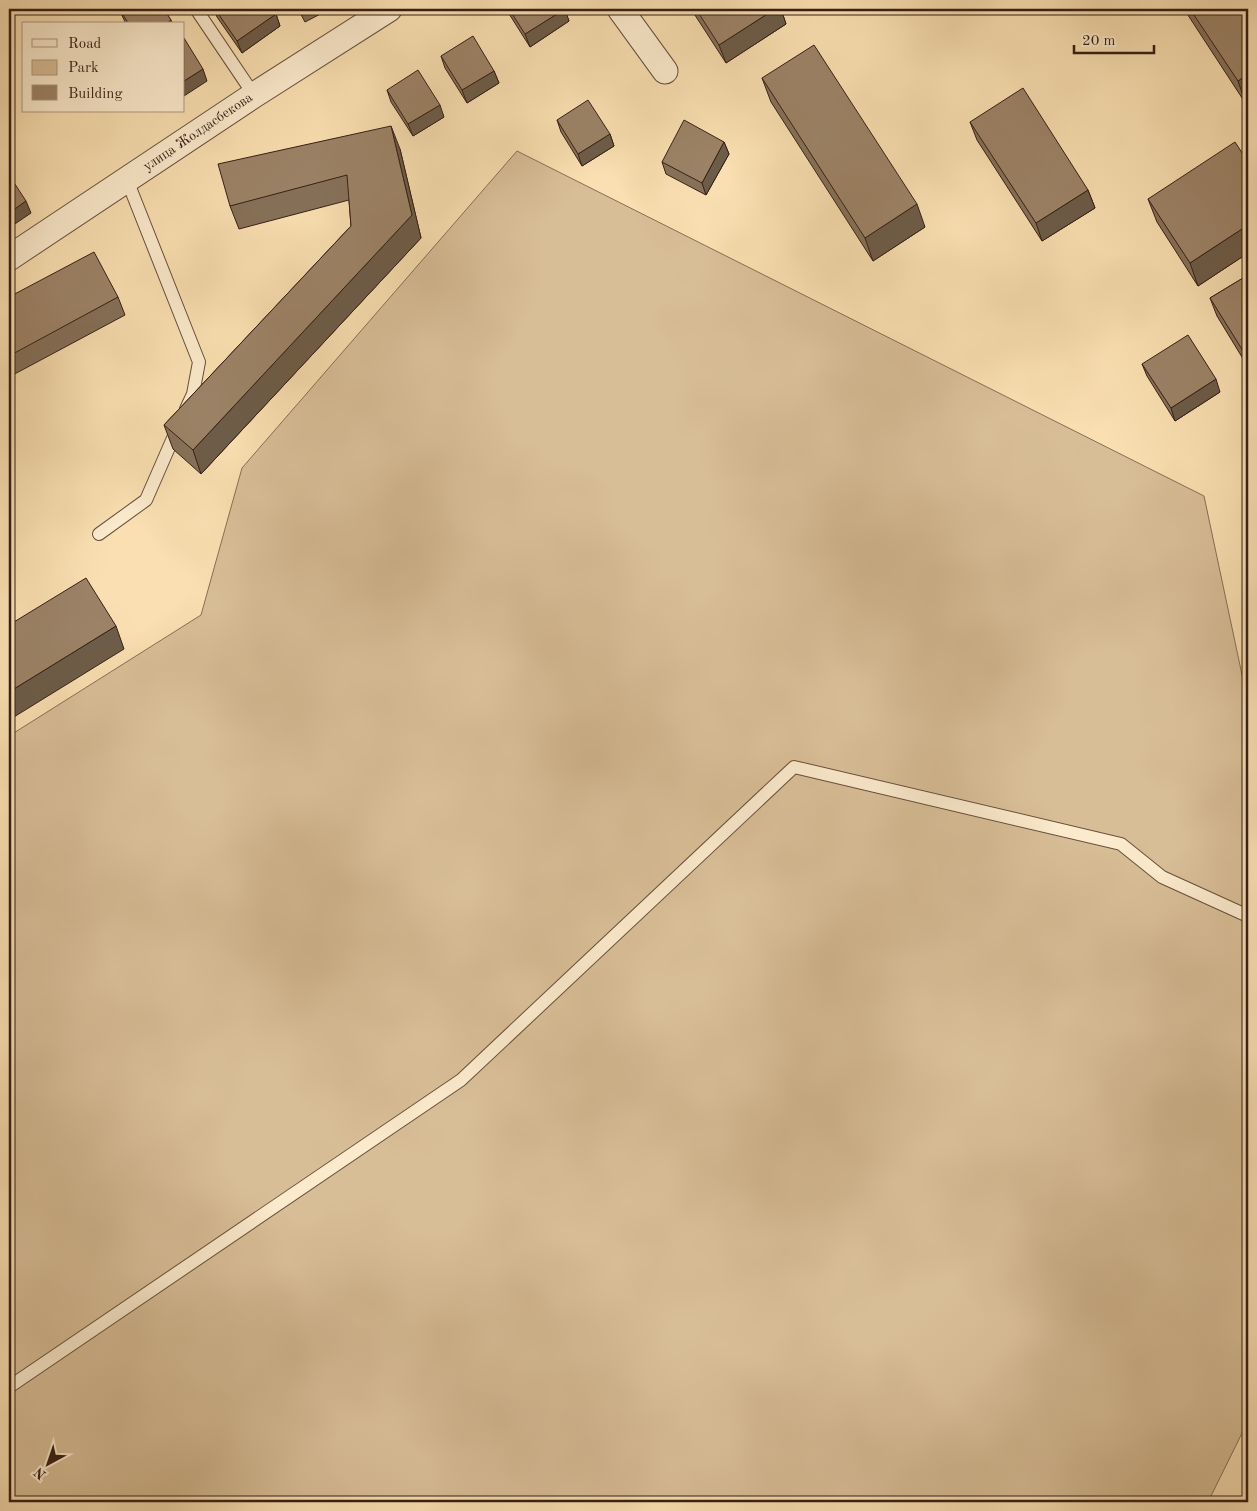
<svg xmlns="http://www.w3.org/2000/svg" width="1257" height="1511" viewBox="0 0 1257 1511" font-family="'Old Standard TT',serif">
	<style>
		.green { fill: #d8be97; stroke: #886e56 }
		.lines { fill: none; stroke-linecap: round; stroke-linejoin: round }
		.lane-casing { stroke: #684f3d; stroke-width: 14 }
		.street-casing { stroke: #684f3d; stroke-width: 27 }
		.lane { stroke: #fbeacc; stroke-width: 12 }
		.street { stroke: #fbeacc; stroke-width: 25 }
		.wall { fill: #867159; stroke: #371f16 }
		.shaded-wall { fill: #6d5c48; stroke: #371f16 }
		.building { fill: #9c8367; stroke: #371f16 }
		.labels { text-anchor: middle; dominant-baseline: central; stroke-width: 5; stroke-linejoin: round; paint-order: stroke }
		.street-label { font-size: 14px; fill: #371f16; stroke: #fbeacc }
	</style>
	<rect width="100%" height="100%" fill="#f9dfb1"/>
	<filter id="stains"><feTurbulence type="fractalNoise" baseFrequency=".004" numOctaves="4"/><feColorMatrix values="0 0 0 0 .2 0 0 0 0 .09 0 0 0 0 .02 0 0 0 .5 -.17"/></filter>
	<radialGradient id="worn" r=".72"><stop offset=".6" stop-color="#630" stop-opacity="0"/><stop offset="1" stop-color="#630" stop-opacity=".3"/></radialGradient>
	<polygon class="green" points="517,151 1204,496 1248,703 1248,1421 1208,1502 9,1502 9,736 201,615 242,468"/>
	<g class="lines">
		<defs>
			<g id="lane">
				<polyline points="196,9 254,95"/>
				<polyline points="127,180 199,362 193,394 186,409"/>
				<polyline points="99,534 146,500 177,429"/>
				<polyline points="9,1387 461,1080 794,767 1121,844 1162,877 1248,916"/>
			</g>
			<g id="street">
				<polyline points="620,9 665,71"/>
				<polyline points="9,258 254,95 389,9"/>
			</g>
		</defs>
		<use href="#lane" class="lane-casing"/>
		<use href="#street" class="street-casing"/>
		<use href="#lane" class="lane"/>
		<use href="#street" class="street"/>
	</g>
	<g class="wall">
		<polygon points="119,9 164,9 173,24 126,24"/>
		<polygon points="214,9 272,9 276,14 280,26 242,53 217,17"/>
		<polygon points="298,9 330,9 305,22"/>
		<polygon points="506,9 564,9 569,21 530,47"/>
		<polygon points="691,9 781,9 786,24 726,63"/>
		<polygon points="1184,9 1248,9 1248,103 1246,104"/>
		<polygon points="441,56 494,71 499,83 467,103 445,68"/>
		<polygon points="762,78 925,227 873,261 771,102"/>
		<polygon points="387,90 444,117 413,136 391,102"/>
		<polygon points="557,120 610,134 614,146 582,166 561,132"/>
		<polygon points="970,122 1088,190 1095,208 1042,241 977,140"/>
		<polygon points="724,142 729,154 706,195 666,174 662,162"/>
		<polygon points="400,149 421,238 201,474 173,449 164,425 351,226 349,200 239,229 230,206"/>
		<polygon points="1248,162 1248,253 1198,286 1157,222 1148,199"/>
		<polygon points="1248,275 1248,367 1217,316 1210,298"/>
		<polygon points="9,297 118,297 125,315 9,377"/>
		<polygon points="1142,364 1220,392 1175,421 1147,376"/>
	</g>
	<g class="shaded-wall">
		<polygon points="565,9 569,21 530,47 525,34"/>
		<polygon points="775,9 781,9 786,24 726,63 719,45"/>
		<polygon points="276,14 280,26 242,53 237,41"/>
		<polygon points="171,20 173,24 166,24"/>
		<polygon points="203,69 207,81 184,96 184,81"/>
		<polygon points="494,71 499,83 467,103 462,90"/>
		<polygon points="1248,74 1248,103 1246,104 1238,81"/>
		<polygon points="440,105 444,117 413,136 408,124"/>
		<polygon points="391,126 400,149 421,238 201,474 193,450 412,215"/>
		<polygon points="610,134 614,146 582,166 578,154"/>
		<polygon points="724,142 729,154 706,195 702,183"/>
		<polygon points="1088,190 1095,208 1042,241 1036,223"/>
		<polygon points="26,201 31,213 9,228 9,213"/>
		<polygon points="917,204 925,227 873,261 865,238"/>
		<polygon points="1248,225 1248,253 1198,286 1190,263"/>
		<polygon points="1216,379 1220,392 1175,421 1171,408"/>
		<polygon points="116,626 124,649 9,720 9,692"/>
	</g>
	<g class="building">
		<polygon points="119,9 164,9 171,20 166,24 129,24"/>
		<polygon points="215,9 272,9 276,14 237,41"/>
		<polygon points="509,9 565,9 525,34"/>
		<polygon points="696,9 775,9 719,45"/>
		<polygon points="1190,9 1248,9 1248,74 1238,81"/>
		<polygon points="473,36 494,71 462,90 441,56"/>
		<polygon points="184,38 203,69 184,81"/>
		<polygon points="814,45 917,204 865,238 762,78"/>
		<polygon points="418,70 440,105 408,124 387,90"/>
		<polygon points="1023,88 1088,190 1036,223 970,122"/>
		<polygon points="588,100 610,134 578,154 557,120"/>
		<polygon points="684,120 724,142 702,183 662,162"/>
		<polygon points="391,126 412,215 193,450 164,425 351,226 347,175 230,206 218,164"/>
		<polygon points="1235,142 1248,162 1248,225 1190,263 1148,199"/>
		<polygon points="9,175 26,201 9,213"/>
		<polygon points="94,252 118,297 9,356 9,297"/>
		<polygon points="1248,275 1248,359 1210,298"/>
		<polygon points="1188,335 1216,379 1171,408 1142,364"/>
		<polygon points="86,578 116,626 9,692 9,625"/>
	</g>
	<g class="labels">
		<g class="street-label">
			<text transform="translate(198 132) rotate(-34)">улица Жолдасбекова</text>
		</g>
	</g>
	<rect width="1257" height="1511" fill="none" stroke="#f9dfb1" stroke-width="30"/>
	<rect x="10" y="10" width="1237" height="1491" fill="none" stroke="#371f16" stroke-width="2.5"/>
	<rect x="15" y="15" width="1227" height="1481" fill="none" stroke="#371f16"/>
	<rect x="22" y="22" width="162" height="90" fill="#fbeacc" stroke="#ad9983"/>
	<rect x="32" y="39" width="25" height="8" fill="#fbeacc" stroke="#ad9983"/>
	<text x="68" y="48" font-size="15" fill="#371f16">Road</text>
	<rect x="32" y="60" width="25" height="15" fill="#d8be97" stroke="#ad9983"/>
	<text x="68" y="72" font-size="15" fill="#371f16">Park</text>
	<rect x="32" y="85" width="25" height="15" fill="#9c8367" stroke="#ad9983"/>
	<text x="68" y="98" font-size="15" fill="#371f16">Building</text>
	<g transform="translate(48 1464) rotate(220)" stroke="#fbeacc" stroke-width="4" paint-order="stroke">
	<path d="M0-4L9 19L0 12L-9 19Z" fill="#371f16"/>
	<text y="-8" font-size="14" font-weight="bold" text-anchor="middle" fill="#371f16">N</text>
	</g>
	<path d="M1074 45v8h80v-8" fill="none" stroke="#371f16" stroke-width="2.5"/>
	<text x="1082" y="45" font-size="15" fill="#371f16" stroke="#fbeacc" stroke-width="4" paint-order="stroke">20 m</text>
	<rect width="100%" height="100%" filter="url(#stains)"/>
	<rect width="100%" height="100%" fill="url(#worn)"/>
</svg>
